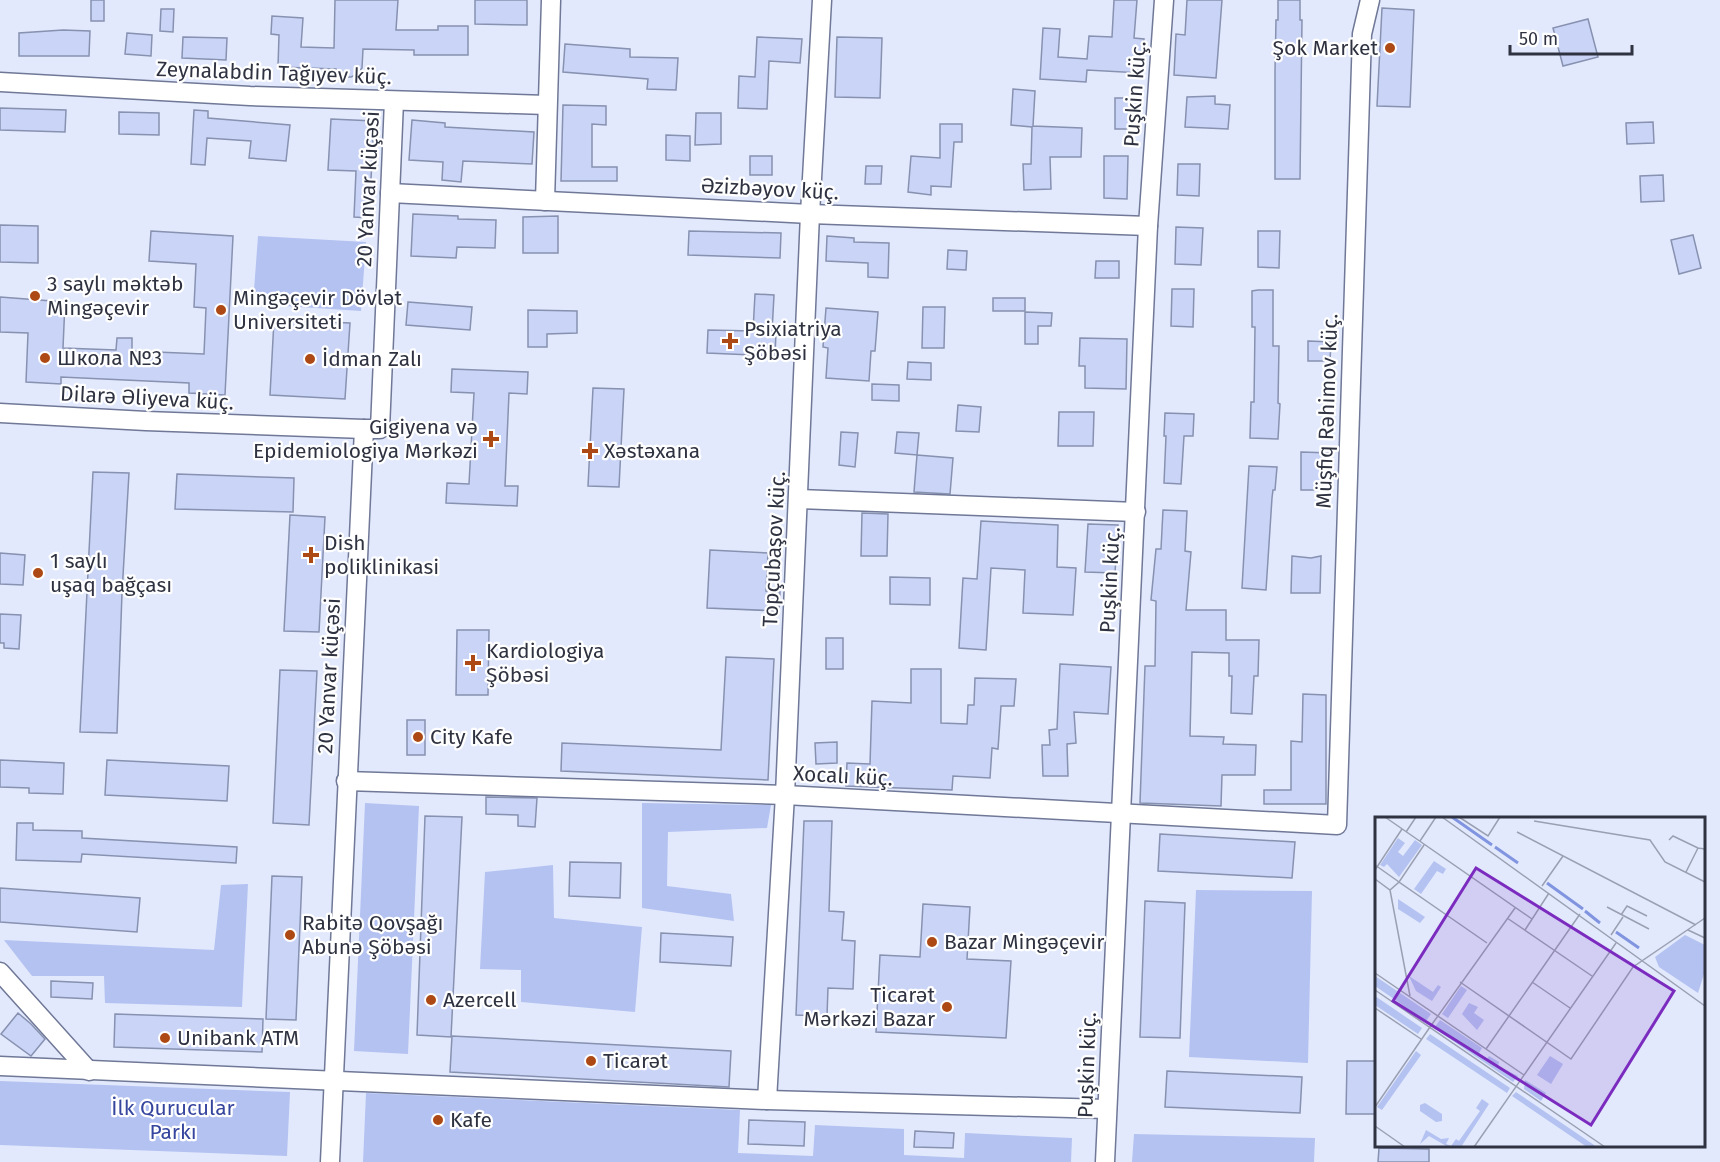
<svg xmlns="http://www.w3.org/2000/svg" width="1720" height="1162" viewBox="0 0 1720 1162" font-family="'Fira Sans',sans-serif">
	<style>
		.green { fill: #b4c2f1 }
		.building { fill: #cad4f6; stroke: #8791b0; stroke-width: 1.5 }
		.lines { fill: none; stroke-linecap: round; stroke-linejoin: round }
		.street-casing { stroke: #6f7896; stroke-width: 21 }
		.street { stroke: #fff; stroke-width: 18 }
		.poi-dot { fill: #ad4915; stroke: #fff; stroke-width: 2 }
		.labels { text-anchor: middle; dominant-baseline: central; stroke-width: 4.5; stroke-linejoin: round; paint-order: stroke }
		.poi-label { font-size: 21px; fill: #2f3341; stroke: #fff; text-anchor: start }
		.street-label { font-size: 21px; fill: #2f3341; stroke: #fff }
		.park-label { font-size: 21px; fill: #36459e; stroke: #fff }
		.inset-river { fill: none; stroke: #8094e0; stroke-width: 3 }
		.inset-road { fill: none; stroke: #9aa0b2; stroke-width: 1.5 }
		.view { fill: #7b2cbf; fill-opacity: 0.15; stroke: #7b2cbf; stroke-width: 3 }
		.inset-edge { fill: none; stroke: #2f3341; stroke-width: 3 }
	</style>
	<rect width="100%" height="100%" fill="#e2e9fd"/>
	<g class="green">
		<polygon points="258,236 366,242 361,311 253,304"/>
		<polygon points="365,803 419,806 408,1054 354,1051"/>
		<polygon points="642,803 771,805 767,828 668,832 667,886 731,894 734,921 642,908"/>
		<polygon points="553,865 554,918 642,927 635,1012 521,1002 521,970 480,969 485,872"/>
		<polygon points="248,884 242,1007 105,1003 104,976 32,976 4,940 214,950 221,885"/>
		<polygon points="1196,890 1312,891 1308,1063 1189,1057"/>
		<polygon points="0,1081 290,1092 287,1156 0,1145"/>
		<polygon points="366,1093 740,1110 738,1153 813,1156 815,1125 904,1129 904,1155 964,1158 965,1133 1072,1138 1071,1162 363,1162"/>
		<polygon points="1134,1134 1315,1138 1314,1162 1132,1162"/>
	</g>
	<g class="building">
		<rect x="91" y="0" width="13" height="21"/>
		<polygon points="335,0 398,0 396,30 438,30 438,26 468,26 468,55 414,55 414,50 363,49 362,68 358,74 351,77 345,77 336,69 278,67 279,35 271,34 272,16 303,18 301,47 334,48"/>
		<polygon points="475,0 527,0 527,25 475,24"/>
		<polygon points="1114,0 1137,0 1134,38 1144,39 1141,73 1087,70 1086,82 1040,79 1043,28 1060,29 1058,57 1087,59 1089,36 1112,37"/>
		<polygon points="1187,0 1222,0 1216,78 1174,75 1176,34 1185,35"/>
		<polygon points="1278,0 1300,0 1300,20 1302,20 1300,179 1275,179 1275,71 1276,20 1278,20"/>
		<polygon points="1382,8 1414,10 1410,107 1377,106"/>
		<polygon points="161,9 174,9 173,32 160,31"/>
		<polygon points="1588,19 1598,57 1563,66 1553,28"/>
		<polygon points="63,30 90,31 89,56 19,56 19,33"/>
		<polygon points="127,33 152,35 151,56 125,54"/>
		<polygon points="183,37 227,38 226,60 182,58"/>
		<polygon points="757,37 802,39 800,63 769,61 767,109 738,108 739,76 755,77"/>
		<polygon points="837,37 882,38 880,98 835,97"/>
		<polygon points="565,44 630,49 630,57 678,58 676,90 647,89 648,79 563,72"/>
		<polygon points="1013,89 1035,91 1033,126 1082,128 1081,157 1050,157 1051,189 1024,190 1023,164 1031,164 1032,127 1011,125"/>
		<polygon points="1215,96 1215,104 1230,105 1228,129 1185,127 1187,97"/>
		<rect x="1115" y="98" width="16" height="31"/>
		<polygon points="563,105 606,106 606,125 592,124 592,167 617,167 617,181 561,181"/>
		<polygon points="0,108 66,110 65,132 0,130"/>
		<polygon points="194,110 208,111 208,118 290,125 286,161 249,158 251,141 207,138 205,165 191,164"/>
		<polygon points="119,112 159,113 159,135 119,134"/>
		<polygon points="696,113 721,113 721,144 695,145"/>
		<polygon points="331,119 374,121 369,218 354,217 356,171 328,170"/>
		<polygon points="412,120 445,123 445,127 534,132 532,164 463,161 461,182 442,180 443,162 409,160"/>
		<polygon points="1653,122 1654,143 1627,144 1626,123"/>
		<polygon points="940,124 962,124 962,142 954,142 951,187 931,186 931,195 908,192 911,156 940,158"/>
		<polygon points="666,135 690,136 690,161 666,160"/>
		<rect x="750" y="156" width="22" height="19"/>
		<polygon points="1104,156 1128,156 1127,199 1104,198"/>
		<polygon points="1178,164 1200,164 1199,196 1177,195"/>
		<polygon points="866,166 882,166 881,184 865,184"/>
		<polygon points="1663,175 1664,201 1641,202 1640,176"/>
		<polygon points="413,214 458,216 458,219 496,220 495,248 457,247 456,258 411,256"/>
		<polygon points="558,216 558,253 523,253 523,217"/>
		<polygon points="0,225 38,226 38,263 0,262"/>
		<polygon points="1176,227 1203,228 1201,265 1175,264"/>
		<polygon points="151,231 233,236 225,395 189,393 189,383 61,377 61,384 26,382 28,333 0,332 0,297 65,302 63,348 116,350 117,338 132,338 132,351 204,354 206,308 194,307 196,264 149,261"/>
		<polygon points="689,231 781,233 780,258 688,255"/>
		<polygon points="1258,231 1280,231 1279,268 1258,267"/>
		<polygon points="1693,235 1701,268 1679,274 1671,240"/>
		<polygon points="827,236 854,238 854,242 889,243 888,278 868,277 868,263 826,261"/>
		<polygon points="948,250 967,251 966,270 947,269"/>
		<polygon points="1096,261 1119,261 1119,278 1095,278"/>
		<polygon points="1172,289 1194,289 1193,327 1171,326"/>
		<polygon points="1258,290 1273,290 1273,346 1279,346 1278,403 1280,404 1278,439 1250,438 1251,402 1254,402 1255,327 1252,327 1252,291"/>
		<polygon points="755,294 774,295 772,332 776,332 775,356 707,353 708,330 753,331"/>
		<rect x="993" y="298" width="32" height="13"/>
		<polygon points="408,302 472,307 470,330 406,325"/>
		<polygon points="923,307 945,307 944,348 922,348"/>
		<polygon points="826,308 878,312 875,351 871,351 869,381 826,378 828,348 823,347"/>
		<polygon points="528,310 577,311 577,333 547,334 547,347 528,347"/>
		<polygon points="1025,312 1052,313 1051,326 1038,326 1038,344 1025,344"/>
		<polygon points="274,320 350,323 345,399 270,395"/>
		<polygon points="1080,338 1127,339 1126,389 1085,388 1085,366 1079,366"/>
		<polygon points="1308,341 1331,342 1330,361 1308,361"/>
		<polygon points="908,362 931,363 931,380 907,379"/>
		<polygon points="452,369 528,372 527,394 509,393 505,486 518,486 517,506 446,503 447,483 469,484 474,393 451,392"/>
		<polygon points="872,384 899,385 899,401 872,400"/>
		<polygon points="593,388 624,389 619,487 588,486"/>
		<polygon points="958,405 981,407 979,432 956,431"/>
		<polygon points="1059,412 1094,412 1093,446 1058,446"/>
		<polygon points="1165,413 1194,414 1193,436 1184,436 1181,484 1164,483 1166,436 1164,436"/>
		<polygon points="841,432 858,433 855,467 839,465"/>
		<polygon points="897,432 919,433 917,455 895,453"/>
		<polygon points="1301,452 1331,453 1331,490 1301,490"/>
		<polygon points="917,455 953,458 950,494 914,492"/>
		<polygon points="1249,466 1277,467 1275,490 1273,490 1272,498 1266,590 1242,588"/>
		<polygon points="93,472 129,473 122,593 117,733 80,732"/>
		<polygon points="177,474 294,478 293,512 175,509"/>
		<polygon points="1163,510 1187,511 1185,551 1191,552 1186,610 1226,610 1226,640 1259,640 1258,676 1254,676 1252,714 1231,713 1232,676 1229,676 1229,653 1192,652 1190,736 1224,737 1223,744 1256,745 1255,775 1222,775 1221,806 1140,803 1145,666 1155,666 1156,601 1151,600 1156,549 1161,549"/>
		<polygon points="862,513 888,514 887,556 861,556"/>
		<polygon points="290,515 325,517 319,632 284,631"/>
		<polygon points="981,521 1058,525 1057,567 1076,568 1073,615 1023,613 1025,570 991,568 986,650 959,648 963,578 977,579"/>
		<polygon points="1088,524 1118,525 1115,573 1085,572"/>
		<polygon points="710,550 768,553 766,591 780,592 779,611 707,608"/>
		<polygon points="0,553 25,555 23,585 0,584"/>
		<polygon points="1292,556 1311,558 1321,556 1320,593 1291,593"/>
		<polygon points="890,577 930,578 930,605 890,604"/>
		<polygon points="0,614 21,615 19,649 4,648 4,643 0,643"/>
		<polygon points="457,630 489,630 488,695 456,695"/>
		<rect x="826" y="638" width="17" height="31"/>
		<polygon points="726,657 774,659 768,780 561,771 562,743 721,750"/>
		<polygon points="1060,664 1111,667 1108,714 1074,712 1076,743 1067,744 1068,776 1043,776 1042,745 1050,745 1049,730 1057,729"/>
		<polygon points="911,669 941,669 941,723 967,724 968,705 974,705 975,678 1016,679 1014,706 1001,706 998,749 992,748 990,778 953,776 952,790 846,786 847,763 870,764 872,701 911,703"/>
		<polygon points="280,670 317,671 309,825 273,823"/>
		<polygon points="1303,694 1326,695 1326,804 1264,804 1264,790 1291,790 1291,741 1302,742"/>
		<rect x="407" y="720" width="18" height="35"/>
		<polygon points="837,742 837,763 816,764 815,743"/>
		<polygon points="0,760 64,763 63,794 29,793 29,788 0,787"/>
		<polygon points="107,760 229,766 227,801 105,795"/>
		<polygon points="486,797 537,798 535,827 518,826 518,815 486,814"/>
		<polygon points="425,816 462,817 451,1037 417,1035"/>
		<polygon points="804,821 832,821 829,911 844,912 842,940 855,941 853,989 828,988 827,1016 796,1015"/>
		<polygon points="17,823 33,823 33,830 82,831 82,838 237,847 236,863 82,854 81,862 16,860"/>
		<polygon points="1160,834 1295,842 1292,878 1158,871"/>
		<polygon points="570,862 621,863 620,898 569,896"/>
		<polygon points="272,876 302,877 296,1020 266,1019"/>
		<polygon points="0,888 140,898 137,932 0,922"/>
		<polygon points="1145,901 1185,903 1180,1038 1140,1037"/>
		<polygon points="923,904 970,907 967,959 1011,961 1006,1038 876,1032 880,955 920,957"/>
		<polygon points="661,933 733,937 731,966 660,962"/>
		<polygon points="51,981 93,983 92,999 51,997"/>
		<polygon points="18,1013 31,1024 45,1039 31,1056 1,1034"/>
		<polygon points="115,1014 263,1019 262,1052 114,1047"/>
		<polygon points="452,1036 731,1051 729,1087 450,1072"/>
		<polygon points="1347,1061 1377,1061 1377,1114 1346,1114"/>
		<polygon points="1167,1071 1302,1077 1300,1113 1165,1107"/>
		<polygon points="749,1120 805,1122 804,1146 748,1144"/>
		<polygon points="915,1131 954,1133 953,1148 914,1147"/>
		<polygon points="1379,1148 1429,1149 1429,1162 1378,1162"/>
	</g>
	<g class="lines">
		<defs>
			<g id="street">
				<polyline points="0,82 250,96 547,105"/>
				<polyline points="390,193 810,214 1148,226"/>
				<polyline points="545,201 551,0"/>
				<polyline points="0,413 146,421 364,429"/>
				<polyline points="799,499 1136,512"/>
				<polyline points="346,781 785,795 1337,825 1362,34 1370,0"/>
				<polyline points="0,972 89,1071"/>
				<polyline points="0,1066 767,1100 1107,1109"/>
				<polyline points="767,1100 785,795 810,214 822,0"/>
				<polyline points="330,1162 364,429 380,429 394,101"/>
				<polyline points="1105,1162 1148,226 1164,0"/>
			</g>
		</defs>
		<use href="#street" class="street-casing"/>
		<use href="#street" class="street"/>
	</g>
	<g class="poi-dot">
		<circle cx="1390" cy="48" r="6"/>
		<circle cx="35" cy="296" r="6"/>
		<circle cx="221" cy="310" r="6"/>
		<path d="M727 332h6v6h6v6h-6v6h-6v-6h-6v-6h6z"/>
		<circle cx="45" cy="358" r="6"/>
		<circle cx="310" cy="359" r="6"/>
		<path d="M488 430h6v6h6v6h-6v6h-6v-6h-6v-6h6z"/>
		<path d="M587 442h6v6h6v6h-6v6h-6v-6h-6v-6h6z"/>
		<path d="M308 546h6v6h6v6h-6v6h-6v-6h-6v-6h6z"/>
		<circle cx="38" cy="573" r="6"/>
		<path d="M470 654h6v6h6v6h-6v6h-6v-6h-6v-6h6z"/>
		<circle cx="418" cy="737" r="6"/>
		<circle cx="290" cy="935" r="6"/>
		<circle cx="932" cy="942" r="6"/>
		<circle cx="431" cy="1000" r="6"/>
		<circle cx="947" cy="1007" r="6"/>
		<circle cx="165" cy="1038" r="6"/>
		<circle cx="591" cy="1061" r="6"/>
		<circle cx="438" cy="1120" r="6"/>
	</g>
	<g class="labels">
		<g class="poi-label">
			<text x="1378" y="48" text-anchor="end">Şok Market</text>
			<text x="47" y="284">3 saylı məktəb<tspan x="47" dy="24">Mingəçevir</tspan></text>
			<text x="233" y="298">Mingəçevir Dövlət<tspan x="233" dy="24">Universiteti</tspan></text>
			<text x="744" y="329">Psixiatriya<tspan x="744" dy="24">Şöbəsi</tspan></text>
			<text x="57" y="358">Школа №3</text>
			<text x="322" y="359">İdman Zalı</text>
			<text x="478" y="427" text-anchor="end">Gigiyena və<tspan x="478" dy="24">Epidemiologiya Mərkəzi</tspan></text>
			<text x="604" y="451">Xəstəxana</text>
			<text x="324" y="543">Dish<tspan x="324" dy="24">poliklinikasi</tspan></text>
			<text x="50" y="561">1 saylı<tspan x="50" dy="24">uşaq bağçası</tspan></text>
			<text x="486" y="651">Kardiologiya<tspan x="486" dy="24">Şöbəsi</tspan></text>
			<text x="430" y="737">City Kafe</text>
			<text x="302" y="923">Rabitə Qovşağı<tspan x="302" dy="24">Abunə Şöbəsi</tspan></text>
			<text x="944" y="942">Bazar Mingəçevir</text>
			<text x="935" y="995" text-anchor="end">Ticarət<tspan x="935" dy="24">Mərkəzi Bazar</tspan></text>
			<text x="443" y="1000">Azercell</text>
			<text x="177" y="1038">Unibank ATM</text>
			<text x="603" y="1061">Ticarət</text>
			<text x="450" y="1120">Kafe</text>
		</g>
		<g class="street-label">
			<text transform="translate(274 73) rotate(2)">Zeynalabdin Tağıyev küç.</text>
			<text transform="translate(1135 94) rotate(-86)">Puşkin küç.</text>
			<text transform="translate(368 189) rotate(-87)">20 Yanvar küçəsi</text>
			<text transform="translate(770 189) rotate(3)">Əzizbəyov küç.</text>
			<text transform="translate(147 398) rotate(3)">Dilarə Əliyeva küç.</text>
			<text transform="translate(1327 411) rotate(-88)">Müşfiq Rəhimov küç.</text>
			<text transform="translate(774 549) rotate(-87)">Topçubaşov küç.</text>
			<text transform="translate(1110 580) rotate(-87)">Puşkin küç.</text>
			<text transform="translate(329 676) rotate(-87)">20 Yanvar küçəsi</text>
			<text transform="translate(843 776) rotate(3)">Xocalı küç.</text>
			<text transform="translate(1087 1065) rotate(-88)">Puşkin küç.</text>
		</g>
		<g class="park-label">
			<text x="173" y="1108">İlk Qurucular<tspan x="173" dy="24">Parkı</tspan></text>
		</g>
	</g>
	<g transform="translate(1375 817)">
		<rect width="330" height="330" fill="#e2e9fd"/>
		<path d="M23 21 30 26 23 35 28 39 40 23 47 28 24 60 12 47 9 50 5 48ZM59 44 71 52 68 57 62 54 46 77 39 72ZM23 82 50 100 45 106 23 92ZM310 118 330 128V154L323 176 284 150 280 140ZM0 159 56 197 51 204 0 169ZM34 159 58 175 63 168 66 170 57 184 41 174ZM86 169 92 173 73 201 67 197ZM0 179 47 211 43 217 0 188ZM94 186 103 190 99 196 109 203 102 213 87 197ZM65 203 107 231 104 236 112 242 114 239 124 245 123 249 143 259 138 265 59 211ZM55 217 135 271 132 276 51 222ZM41 234 46 238 7 293 2 290ZM175 239 188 247 176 267 162 258ZM150 263 171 276 166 284 149 272ZM141 275 222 330H212L137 279ZM107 282 114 287 86 330H73L54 319 45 327 51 313 66 322 74 321 71 327 76 329 81 322 84 324 105 294 101 291ZM50 286 67 297V304L61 305 45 294V288Z" fill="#b4c2f1"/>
		<path class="inset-river" d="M77 0 117 28M120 30 143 46M172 66 208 92M210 94 225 106M241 115 264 131"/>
		<path class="inset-road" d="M10 0 157 102M67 0 330 189M84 0 113 19 125 0M159 4 275 23 290 45 330 65M31 15 41 0M142 15 321 108M294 23 298 19 323 31M45 24 61 0M49 28 24 65 112 126M0 48 24 65 15 73 0 62M0 53 27 12M311 55 323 31 330 32M167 69 188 39M15 73 35 179M232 90 274 112M246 98 252 89 272 99M132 101 217 159M150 113 174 76M313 113 330 121M236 118 248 100M0 156 149 258M85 165 196 242 258 150 330 101M157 165 195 191M0 173 230 330M0 191 46 222M55 210 140 91M111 232 205 97M0 290 55 210M0 309 30 330M99 330 241 126"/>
		<path class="view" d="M101 51 299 174 216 308 18 184Z"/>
		<rect width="330" height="330" class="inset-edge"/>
	</g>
	<path d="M1510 45v9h122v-9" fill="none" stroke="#2f3341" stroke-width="3"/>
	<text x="1519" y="45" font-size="18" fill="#2f3341" stroke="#ffffff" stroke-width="4.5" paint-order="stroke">50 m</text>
</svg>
